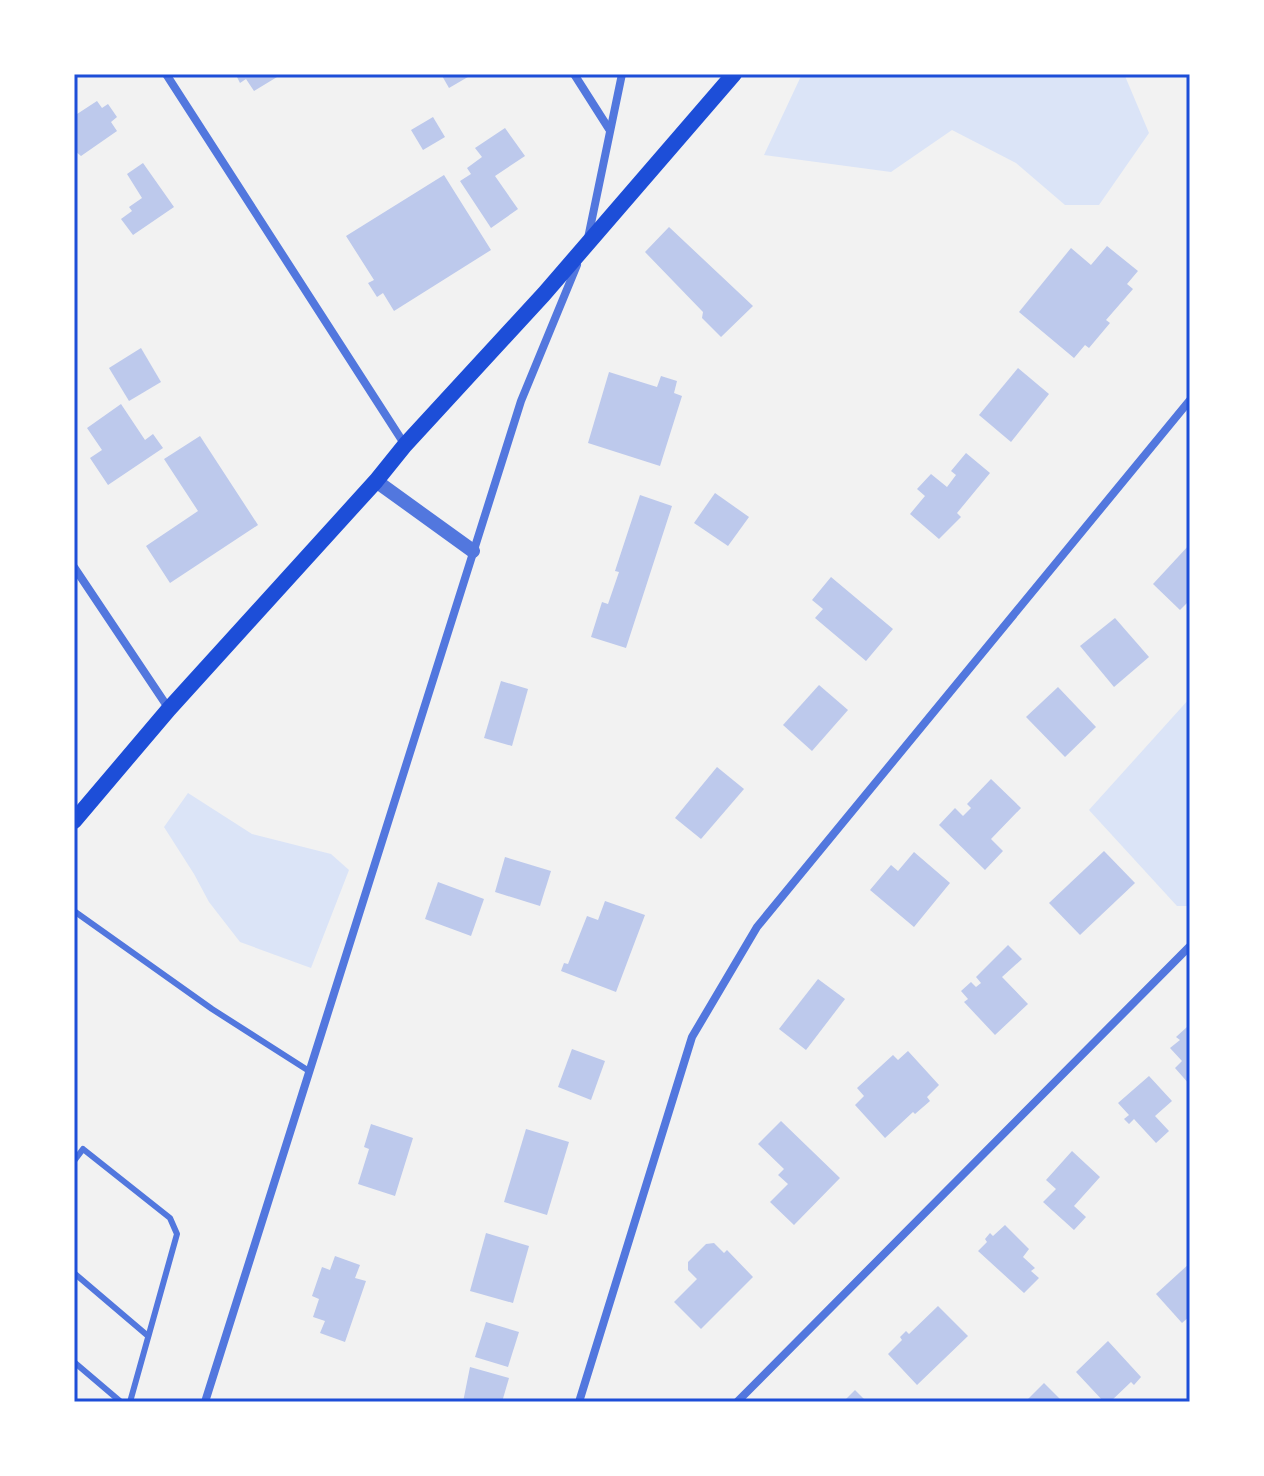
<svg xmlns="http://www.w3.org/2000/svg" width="1264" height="1476" viewBox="0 0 1264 1476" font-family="Roboto,sans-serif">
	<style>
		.green { fill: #dbe4f7 }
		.building { fill: #bdc9ec }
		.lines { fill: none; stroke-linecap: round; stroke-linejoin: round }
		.service { stroke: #5277de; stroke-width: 6 }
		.minor { stroke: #5277de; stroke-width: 8 }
		.tertiary { stroke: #5277de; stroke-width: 14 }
		.secondary { stroke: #1d4ed8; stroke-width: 16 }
		.neatline { fill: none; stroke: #1d4ed8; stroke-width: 3 }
	</style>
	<rect width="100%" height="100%" fill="#f2f2f2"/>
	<g class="green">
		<polygon points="802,74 1125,76 1149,133 1099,205 1065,205 1016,163 952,130 891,172 764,155"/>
		<polygon points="1190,698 1190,906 1177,906 1089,810"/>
		<polygon points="188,793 252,834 331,854 349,870 311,968 240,942 209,902 194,874 164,827"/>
	</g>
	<g class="building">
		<polygon points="238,74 282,74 254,91 246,79 240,83 236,75"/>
		<polygon points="441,74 473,74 449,88"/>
		<polygon points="97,101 102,108 108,104 117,117 111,122 117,131 81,156 74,150 74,116"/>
		<polygon points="433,117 445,137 423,150 411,130"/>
		<polygon points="505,128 525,156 495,176 518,209 491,228 460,181 471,174 467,168 482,157 475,148"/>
		<polygon points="143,163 174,207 133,235 121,219 132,211 129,207 142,198 127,174"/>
		<polygon points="444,175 491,250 394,311 383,293 377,297 368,283 374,280 346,236"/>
		<polygon points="669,227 753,306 721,337 702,318 703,312 645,252"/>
		<polygon points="1107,246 1138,271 1127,284 1133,289 1106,320 1110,323 1089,348 1085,345 1074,358 1019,312 1071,248 1091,265"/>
		<polygon points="141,348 161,382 129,401 109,368"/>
		<polygon points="1018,368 1049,394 1011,442 979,415"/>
		<polygon points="609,372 657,387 661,376 677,381 674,393 682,396 660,466 588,443"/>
		<polygon points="121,404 145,440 153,434 163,448 108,485 90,458 102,450 87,428"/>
		<polygon points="200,436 258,525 170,583 146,546 198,511 164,459"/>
		<polygon points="966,453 990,473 957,513 961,517 939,539 910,514 925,496 917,489 931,474 947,487 956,475 951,471"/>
		<polygon points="715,493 749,517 728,546 694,523"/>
		<polygon points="640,495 672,506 626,648 591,637 602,602 608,604 619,572 615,571"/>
		<polygon points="1190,544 1190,600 1180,610 1153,584"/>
		<polygon points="831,577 893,629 866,661 815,618 823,609 812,600"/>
		<polygon points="1115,618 1149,657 1114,687 1080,646"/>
		<polygon points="501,681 528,689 512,746 484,738"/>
		<polygon points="819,685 848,710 812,751 783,725"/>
		<polygon points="1058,687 1096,727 1065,757 1026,717"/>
		<polygon points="717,767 744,789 701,839 675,818"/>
		<polygon points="991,779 1021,808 991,839 1003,851 985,870 939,825 955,808 963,816 971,808 967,804"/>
		<polygon points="1104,851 1135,883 1080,935 1049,903"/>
		<polygon points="914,852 950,883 914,927 870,890 891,865 898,871"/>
		<polygon points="505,857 551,871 540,906 495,892"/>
		<polygon points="438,882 484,899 471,936 425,919"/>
		<polygon points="605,901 645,915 616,992 561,971 564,963 568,964 587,916 598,920"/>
		<polygon points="1008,945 1022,959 1002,977 1028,1004 995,1035 964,1002 968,999 961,991 971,982 976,987 981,983 976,977"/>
		<polygon points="818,979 845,999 806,1050 779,1029"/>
		<polygon points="1187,1027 1190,1031 1190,1085 1175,1068 1182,1061 1170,1048 1180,1040 1176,1037"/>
		<polygon points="572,1049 605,1061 591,1100 558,1087"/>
		<polygon points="908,1051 939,1085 927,1097 930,1101 915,1114 913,1112 885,1138 855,1105 864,1096 857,1088 893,1055 898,1060"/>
		<polygon points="1149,1076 1172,1101 1155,1116 1169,1131 1156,1143 1134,1119 1129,1124 1124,1119 1129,1115 1118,1103"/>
		<polygon points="781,1121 840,1178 794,1225 770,1202 788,1184 778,1175 784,1169 758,1144"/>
		<polygon points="371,1124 413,1138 395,1196 358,1184 369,1149 364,1147"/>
		<polygon points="526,1129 569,1142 547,1215 504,1202"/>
		<polygon points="1072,1151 1100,1177 1074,1206 1086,1217 1074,1230 1043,1202 1056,1189 1046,1180"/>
		<polygon points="1005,1225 1029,1249 1023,1257 1035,1268 1031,1271 1039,1278 1024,1293 978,1251 987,1242 985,1239 990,1233 993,1236"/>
		<polygon points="486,1233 529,1246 513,1303 470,1291"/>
		<polygon points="714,1243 724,1253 727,1250 753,1277 701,1329 674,1302 697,1279 688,1270 688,1262 706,1244"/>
		<polygon points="335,1256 360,1265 355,1278 366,1281 345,1342 320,1333 325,1321 313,1317 319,1299 312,1296 322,1267 330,1270"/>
		<polygon points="1190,1263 1190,1316 1182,1323 1156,1294"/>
		<polygon points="938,1306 968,1336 917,1385 888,1354 902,1340 900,1337 906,1331 909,1334"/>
		<polygon points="486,1322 519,1332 508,1367 475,1357"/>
		<polygon points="1108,1341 1141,1377 1134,1385 1131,1382 1110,1402 1104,1402 1076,1372"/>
		<polygon points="470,1367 509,1378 502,1402 463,1402"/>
		<polygon points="1044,1383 1063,1402 1025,1402"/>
		<polygon points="855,1390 867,1402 843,1402"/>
	</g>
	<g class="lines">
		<g class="service">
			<polyline points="74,911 212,1009 309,1071"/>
			<polyline points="74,1161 83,1149 170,1218 177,1234 130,1402"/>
			<polyline points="74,1273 148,1336"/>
			<polyline points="74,1362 121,1402"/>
		</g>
		<g class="minor">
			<polyline points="166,74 405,445"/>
			<polyline points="574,74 609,129"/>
			<polyline points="588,238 622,74"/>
			<polyline points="74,567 169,709"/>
			<polyline points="205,1402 521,401 577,265"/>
			<polyline points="579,1402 692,1037 757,927 1190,400"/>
			<polyline points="737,1402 1190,946"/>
		</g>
		<polyline class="tertiary" points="376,481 473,551"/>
		<polyline class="secondary" points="74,821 169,709 376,481 405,445 544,294 734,74"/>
	</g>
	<rect width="1264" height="1476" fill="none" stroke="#ffffff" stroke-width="152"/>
	<rect x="76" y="76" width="1112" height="1324" class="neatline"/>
</svg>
